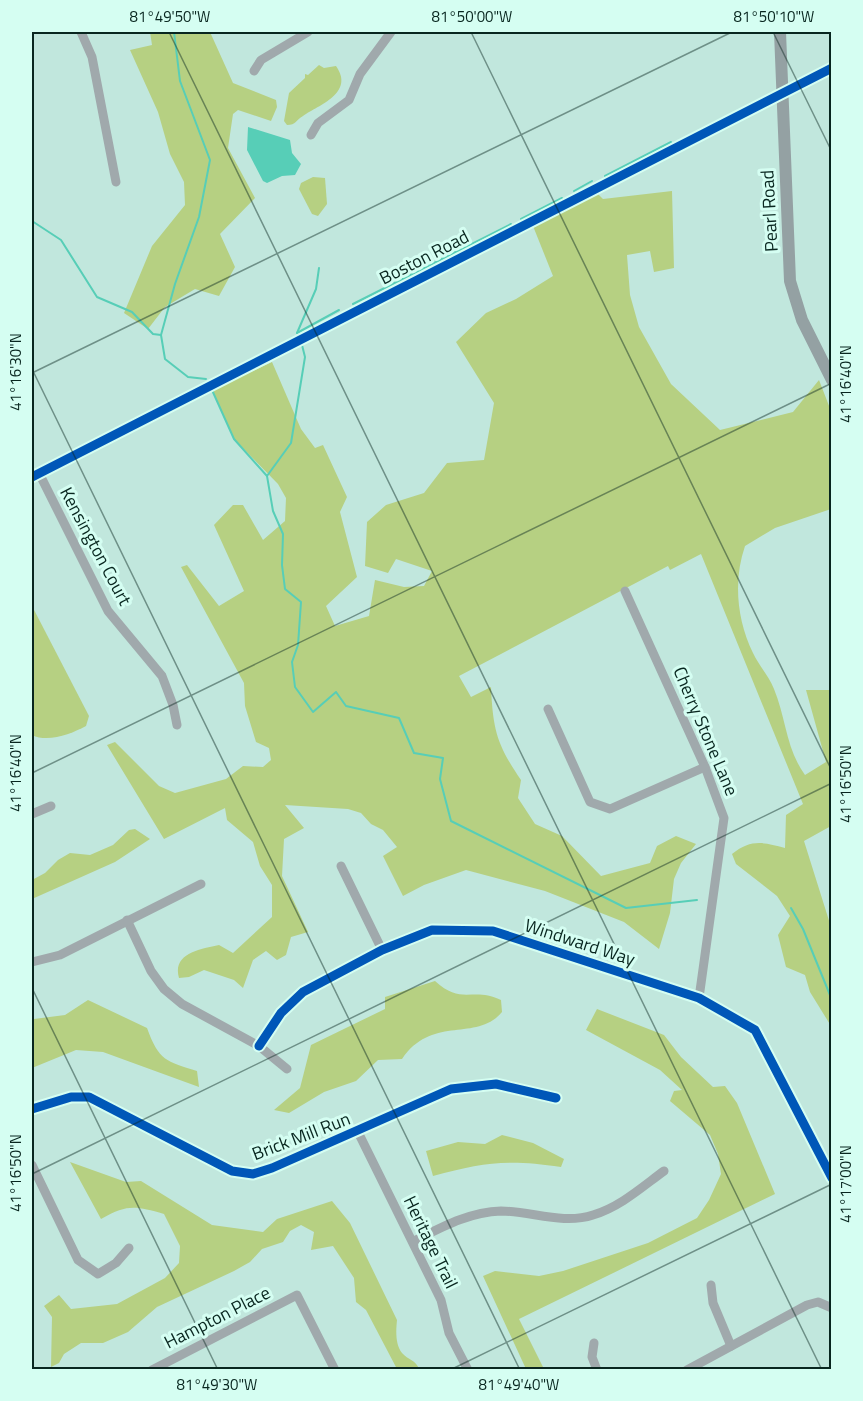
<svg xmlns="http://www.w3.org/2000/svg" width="863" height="1401" viewBox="0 0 863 1401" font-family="'Titillium Web',sans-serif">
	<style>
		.green { fill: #b6d082 }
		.water { fill: #57ceb7 }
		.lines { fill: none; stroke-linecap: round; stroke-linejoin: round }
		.stream { stroke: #57ceb7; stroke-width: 2 }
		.minor { stroke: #a0a9ac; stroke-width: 9 }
		.major { stroke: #94a1a3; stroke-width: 12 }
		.cycleway-casing { stroke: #d5fef2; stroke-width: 13 }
		.cycleway { stroke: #0057b8; stroke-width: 9 }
		.ticks { fill: none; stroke: #08261f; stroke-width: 1.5; stroke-opacity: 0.45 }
		.labels { text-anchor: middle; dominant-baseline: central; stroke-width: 6; stroke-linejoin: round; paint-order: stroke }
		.street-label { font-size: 18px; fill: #08261f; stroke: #d5fef2 }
		.neatline { fill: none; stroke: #08261f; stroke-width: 2 }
		.ticks-label { font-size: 15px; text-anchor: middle; fill: #08261f }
	</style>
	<rect width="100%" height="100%" fill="#c1e7dd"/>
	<g class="green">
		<polygon points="150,32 210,32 233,83 276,100 277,107 271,121 238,110 233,114 228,148 255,198 220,234 235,267 219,296 195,289 165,307 148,329 124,313 152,246 185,205 184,182 170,154 158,112 130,50 152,45"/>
		<path d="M319 65 324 68 336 66C355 93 319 105 303 116 296 120 296 125 287 125L284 121 289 93 305 78V74L308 75Z"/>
		<polygon points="313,177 325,178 327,204 318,216 312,214 299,189 301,183"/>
		<path d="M672 191 674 268 654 272 650 251 627 255 630 295 639 327 671 384 720 430 793 412 819 380 831 411V509L775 528 745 546C733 581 737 620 753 653 759 666 769 676 774 689 786 718 786 749 805 775L826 762 806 690H831V826L804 841 831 927V1026L810 992 805 975 786 967 778 935 790 916 777 896 736 864 732 854C751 839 763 842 785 848L786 815 803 804 701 554 670 570 668 566 459 676 471 697 491 687C493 730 497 745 521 780L518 798 535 824 562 836 601 876 650 863 657 846 676 836 696 844 681 863 674 879 670 913 659 949 624 922 545 891 466 870 424 885 403 896 383 856 397 847 383 830 371 824 361 813 348 809 285 805 304 828 284 839 282 876 308 932 291 937 286 955 277 960 266 951 253 960 243 988 234 980 204 970 189 977 179 978C172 954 199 949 219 945L233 953 272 917V885L260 866 253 842 227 820 225 808 164 839 107 745 115 742 159 786 175 793 226 779 243 766 263 767 271 760 269 748 256 742 245 706 244 683 181 567 187 565 219 606 244 591 214 525 233 505H243L263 540 285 521 286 498 278 484 234 439 212 390 272 362 301 429 315 448 323 445 347 497 340 512 357 577 326 606 335 626 369 616 375 580 404 587 424 586 432 571 396 559 388 573 365 566 367 522 386 505 424 493 447 463 484 460 494 403 456 342 486 313 516 299 553 276 533 226 597 193 603 199Z"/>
		<path d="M32 606 89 716 86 726C71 734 48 743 32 735Z"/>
		<polygon points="135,829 150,839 115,862 32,899 32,880 45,873 58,860 70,853 90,855 113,845 129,830"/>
		<path d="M435 981C462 1006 473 986 501 1000L502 1012C476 1043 433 1014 402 1059L378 1060 356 1081 324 1092 289 1113 274 1110 300 1088 311 1045 385 1009V997Z"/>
		<path d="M88 1000 147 1028C159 1061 166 1061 197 1071L199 1087 103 1052 76 1050 32 1068 34 1019 65 1015Z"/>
		<polygon points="597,1009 664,1035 681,1057 713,1087 725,1086 737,1103 775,1194 519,1319 544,1369 526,1369 483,1276 495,1271 539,1276 563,1271 648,1243 697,1218 709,1200 721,1174 718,1154 710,1135 670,1101 674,1091 682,1090 660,1070 586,1030"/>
		<path d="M502 1135 533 1143 564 1159 561 1167C509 1159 483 1162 433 1176L426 1151 458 1142 485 1144Z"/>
		<path d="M70 1162 126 1182 141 1181 212 1225 263 1232 277 1219 332 1201 350 1223 397 1320C396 1330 395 1344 402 1353 408 1360 416 1360 419 1369H397L366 1310 356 1302 354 1278 333 1246 311 1250 314 1232 301 1225 290 1231 283 1242 262 1249 250 1262 234 1271 157 1307 128 1332 103 1343H81L64 1354 59 1363 51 1367 52 1317 44 1306 59 1295 71 1309 117 1304 165 1278 179 1263 180 1246 164 1214C135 1206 128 1204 101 1219Z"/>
	</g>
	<polygon class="water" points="248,127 290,140 292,153 301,164 295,175 282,176 267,183 263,181 247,150"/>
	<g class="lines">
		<g class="stream">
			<polyline points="174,32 180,81 210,160 199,217 175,284 161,335 165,359 188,377 206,379"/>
			<polyline points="605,176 671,142"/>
			<polyline points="574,191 592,181"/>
			<polyline points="521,219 562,198"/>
			<polyline points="32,221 61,240 97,297 132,312 153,334 161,335"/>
			<polyline points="353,304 511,224"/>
			<polyline points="297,333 316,289 319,268"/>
			<polyline points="297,333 339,310"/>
			<polyline points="212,390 234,439 267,476 273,511 283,534 282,565 285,589 301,602 298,645 292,662 295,687 313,712 336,692 346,706 399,718 414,753 443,758 440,779 451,821 626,908 697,900"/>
			<polyline points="267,476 291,443 305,357 302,345"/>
			<polyline points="791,908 803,929 832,1000"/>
		</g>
		<g class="minor">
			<polyline points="81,32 92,57 116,182"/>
			<polyline points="254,71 261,60 308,32"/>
			<polyline points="311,135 318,123 349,100 360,74 391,32"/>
			<polyline points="39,473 108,611 162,676 173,705 177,725"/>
			<polyline points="32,477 832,68"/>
			<polyline points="625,591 705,767 724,818 699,998"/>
			<polyline points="548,709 590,802 610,809 705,767"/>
			<polyline points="32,814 51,806"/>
			<polyline points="341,866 382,950"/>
			<polyline points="127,920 151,971 164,989 182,1004 259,1046 287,1069"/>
			<polyline points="32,962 60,955 201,884"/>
			<polyline points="259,1046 281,1013 303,992 382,950 432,930 493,931 699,998 755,1030 832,1178"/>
			<polyline points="32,1109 71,1097 89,1097 232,1171 253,1174 272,1168 451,1089 496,1084 556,1098"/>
			<polyline points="358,1132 441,1300 449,1333 468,1370"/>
			<polyline points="32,1165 78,1260 98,1274 116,1263 129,1248"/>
			<path d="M414 1241C442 1227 469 1212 501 1211 531 1211 563 1225 593 1215 620 1207 642 1187 664 1171"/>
			<polyline points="711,1285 713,1303 731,1346"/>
			<polyline points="594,1343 592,1357 597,1370"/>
			<polyline points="152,1370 297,1295 335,1370"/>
			<polyline points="687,1370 807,1305 818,1302 832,1308"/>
		</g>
		<polyline class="major" points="780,32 790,281 802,320 832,380"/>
		<defs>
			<g id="cycleway">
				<polyline points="32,477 832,68"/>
				<polyline points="259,1046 281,1013 303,992 382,950 432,930 493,931 699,998 755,1030 832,1178"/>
				<polyline points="32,1109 71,1097 89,1097 232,1171 253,1174 272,1168 451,1089 496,1084 556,1098"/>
			</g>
		</defs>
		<use href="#cycleway" class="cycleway-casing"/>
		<use href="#cycleway" class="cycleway"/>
	</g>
	<path class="ticks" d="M169 32 822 1370M471 32 832 771M773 32 832 152M32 369 520 1370M32 373 732 32M32 773 832 383M32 988 218 1370M32 1174 832 783M450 1370 832 1184"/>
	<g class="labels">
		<g class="street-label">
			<text transform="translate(769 211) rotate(-93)">Pearl Road</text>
			<text transform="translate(424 257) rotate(-27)">Boston Road</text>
			<text transform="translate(96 546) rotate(62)">Kensington Court</text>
			<text transform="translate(706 731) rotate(67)">Cherry Stone Lane</text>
			<text transform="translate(580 942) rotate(18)">Windward Way</text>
			<text transform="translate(301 1136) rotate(-21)">Brick Mill Run</text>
			<text transform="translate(431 1242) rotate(64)">Heritage Trail</text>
			<text transform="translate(217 1317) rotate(-27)">Hampton Place</text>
		</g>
	</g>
	<rect width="863" height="1401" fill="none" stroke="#d5fef2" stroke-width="66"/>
	<rect x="33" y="33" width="797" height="1335" class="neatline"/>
	<g class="ticks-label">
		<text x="170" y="22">81°49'50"W</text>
		<text x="472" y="22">81°50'00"W</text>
		<text x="774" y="22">81°50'10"W</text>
		<text transform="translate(16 372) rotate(-90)" y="5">41°16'30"N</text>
		<text transform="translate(846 384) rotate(-90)" y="5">41°16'40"N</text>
		<text transform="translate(16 773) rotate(-90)" y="5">41°16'40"N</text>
		<text transform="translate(846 784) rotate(-90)" y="5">41°16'50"N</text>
		<text transform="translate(16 1173) rotate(-90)" y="5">41°16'50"N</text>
		<text transform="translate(846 1184) rotate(-90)" y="5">41°17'00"N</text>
		<text x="217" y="1390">81°49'30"W</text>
		<text x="519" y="1390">81°49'40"W</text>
	</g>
</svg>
